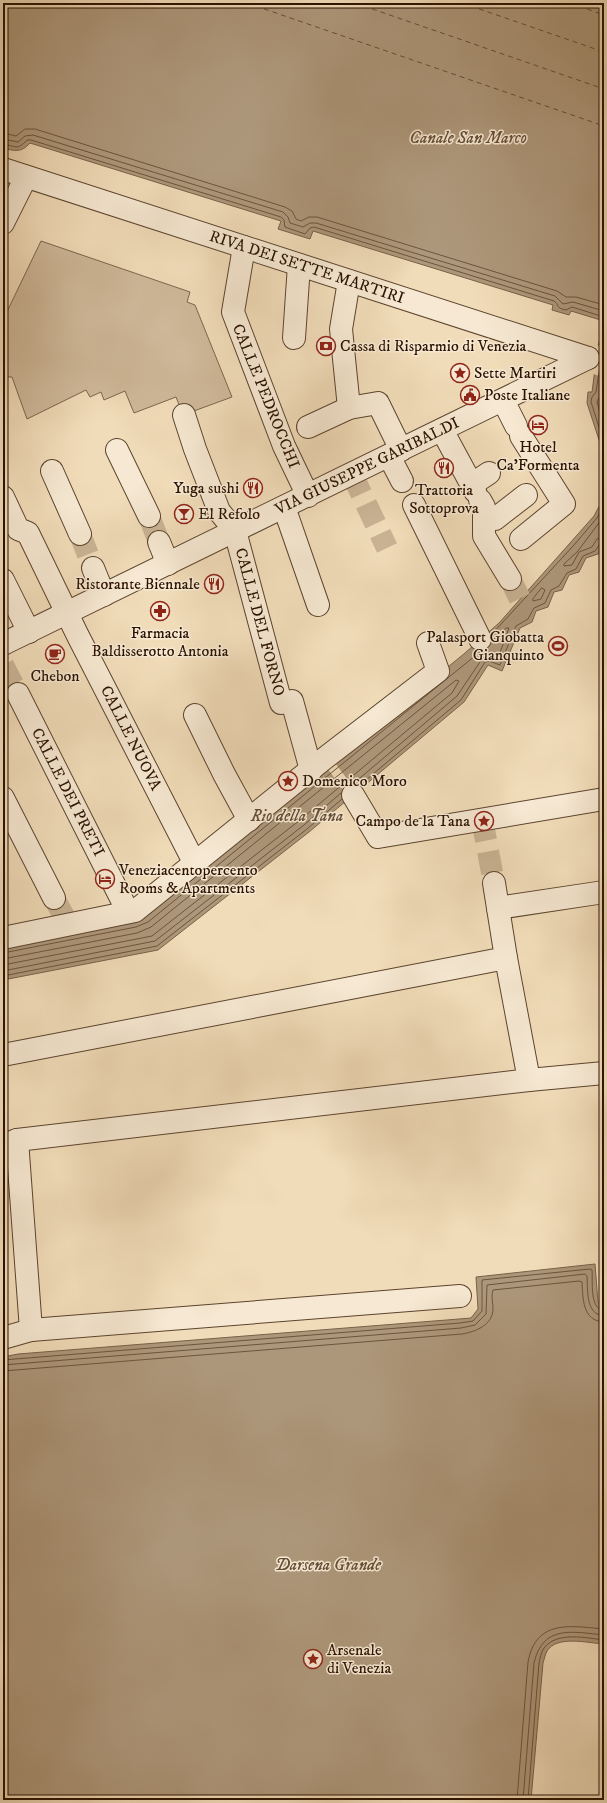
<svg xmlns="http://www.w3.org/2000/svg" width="607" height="1803" viewBox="0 0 607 1803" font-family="'IM FELL DW Pica',serif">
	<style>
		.green { fill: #cfb99a; stroke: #7c654d }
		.water { fill: #ad977a; stroke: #796149 }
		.pier { fill: #f1dcb9 }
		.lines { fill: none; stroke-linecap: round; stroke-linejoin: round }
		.shore { stroke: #6c543d; stroke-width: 1 }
		.ferry { stroke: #654d37; stroke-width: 1; stroke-dasharray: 5 4; stroke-linecap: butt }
		.minor-tunnel { stroke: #c9b394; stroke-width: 22; stroke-dasharray: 22 11; stroke-linecap: butt }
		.minor-casing { stroke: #5c442e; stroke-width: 24 }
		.minor { stroke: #f6e8d2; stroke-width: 22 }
		.labels { text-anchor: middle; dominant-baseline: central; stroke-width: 3; stroke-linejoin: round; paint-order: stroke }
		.street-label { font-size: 16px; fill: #2a1100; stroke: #f6e8d2 }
		.poi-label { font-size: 16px; fill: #2a1100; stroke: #f6e8d2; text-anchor: start }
		.water-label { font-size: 17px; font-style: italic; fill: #654d37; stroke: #f6e8d2 }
	</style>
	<rect width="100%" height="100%" fill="#f1dcb9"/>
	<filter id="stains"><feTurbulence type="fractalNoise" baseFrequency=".005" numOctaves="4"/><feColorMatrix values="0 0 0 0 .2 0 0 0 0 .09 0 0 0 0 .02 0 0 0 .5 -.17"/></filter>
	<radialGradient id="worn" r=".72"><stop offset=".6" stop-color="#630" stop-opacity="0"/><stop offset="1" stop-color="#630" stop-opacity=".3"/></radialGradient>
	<polygon class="green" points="41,241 190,292 187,302 195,305 232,397 183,415 176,397 134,413 125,391 104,400 101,392 90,397 86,390 27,419 12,377 3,377 3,320"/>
	<g class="water">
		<path d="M3 3H604V321L571 311 569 315 552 310 553 305 313 231 310 239 278 229 281 221 30 143C21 153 15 151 3 148Z"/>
		<polygon points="604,323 604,455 587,403 588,392 592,392 598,346"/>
		<polygon points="604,497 604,543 598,554 586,558 579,572 569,575 562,590 554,592 548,607 536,611 532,622 520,628 502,671 488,665 464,702 309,832 158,950 3,980 3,945 134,919 365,735 465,653 499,623 594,516"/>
		<path d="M595 1264 598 1302 604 1308V1644C588 1643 557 1635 547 1651 545 1655 544 1660 543 1663L531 1800H3V1357L18 1354 459 1319 471 1318 478 1309 476 1277Z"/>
	</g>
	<g class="pier">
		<polygon points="597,345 604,348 604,377 593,374"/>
		<polygon points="332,759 357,792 349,798 325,765"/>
	</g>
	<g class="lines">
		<g class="shore">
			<polyline points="3,133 16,136 25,129 35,129 285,207 292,211 296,219 301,221 309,217 317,217 557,291 566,297 576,297 604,305"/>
			<polyline points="3,139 18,142 25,136 33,135 283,212 288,217 290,223 303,227 310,223 316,223 555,296 563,304 573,302 604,311"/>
			<path d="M3 144C16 146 17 151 27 140H31L281 217 284 220 285 227 305 234 310 228 314 227 554 301C560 305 555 308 566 310L572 307 604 317"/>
			<polyline points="604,340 596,392 592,397 591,402 604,443"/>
			<polyline points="604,374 601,394 597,402 604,427"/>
			<polyline points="604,516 578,551 564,564 564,566 572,565 579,552 592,547 597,539 604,537"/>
			<polygon points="542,588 545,590 541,599 533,601 533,599"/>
			<polyline points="491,635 574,545 597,518 604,505"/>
			<polyline points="354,783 457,696 482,659 488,656 498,658 509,628 506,628 492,641"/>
			<polyline points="360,785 461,700 485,662 489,661 500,665 516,626 528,619 534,608 545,603 551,590 559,586 567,573 576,569 583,556 595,551 600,544 604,542"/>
			<polyline points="3,953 136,927 148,922 481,651"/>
			<polyline points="3,959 137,933 151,927 456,680 459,681 452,693 300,820 152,936 3,965"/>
			<polyline points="3,971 155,941 304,825 341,793"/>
			<polyline points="3,976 157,946 307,829 342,799"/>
			<path d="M3 1360 460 1323 473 1321 482 1311V1280L590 1269 592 1270C593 1281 589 1309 604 1311"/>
			<path d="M3 1365 461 1328 475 1325 486 1314 487 1285 585 1274 587 1276C588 1289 585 1315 604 1316"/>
			<path d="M3 1371 462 1334C475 1332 493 1325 493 1309 493 1303 491 1296 493 1290L579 1281 582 1282C583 1298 582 1321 604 1322"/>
			<path d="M517 1800 528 1662C536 1619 570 1626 604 1629"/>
			<path d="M523 1800 534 1663C543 1624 573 1632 604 1635"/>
			<path d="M528 1800 539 1663C540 1659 541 1652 544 1648 557 1631 586 1638 604 1640"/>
		</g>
		<g class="ferry">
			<polyline points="247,3 604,126"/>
			<polyline points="355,3 604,89"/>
			<polyline points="462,3 604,52"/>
			<polyline points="570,3 604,15"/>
		</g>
		<g class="minor-tunnel">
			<polyline points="352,474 387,548"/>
			<polyline points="149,516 159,542"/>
			<polyline points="80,534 93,568"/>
			<polyline points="510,579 520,599"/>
			<polyline points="3,665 18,694"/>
			<polyline points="482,819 494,883"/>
			<polyline points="54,898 66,920"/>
		</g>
		<defs>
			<g id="minor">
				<polyline points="3,169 588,358"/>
				<polyline points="3,223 26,177"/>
				<polyline points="244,247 233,312 284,446 308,496"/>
				<polyline points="349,281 341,329 349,408"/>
				<polyline points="294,338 299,265"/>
				<polyline points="503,400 516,426"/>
				<polyline points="184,415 195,449 219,511 235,531 281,703 292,701 311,770"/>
				<polyline points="308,427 349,408 378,403 401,450"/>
				<polyline points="442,430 475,491"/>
				<polyline points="117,450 149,516"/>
				<polyline points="389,456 402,481"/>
				<polyline points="52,471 80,534"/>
				<polyline points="471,485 489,473"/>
				<polyline points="3,497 18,529 28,533 78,636 195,864"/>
				<polyline points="480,500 484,507 484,536 510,579"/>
				<polyline points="414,505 480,639"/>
				<polyline points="284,507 318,605"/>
				<polyline points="495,519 526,495"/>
				<polyline points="521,539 564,504 521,436"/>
				<polyline points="159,542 168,564"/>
				<polyline points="93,568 104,595"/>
				<polyline points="3,580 29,632"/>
				<polyline points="3,644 588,358"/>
				<polyline points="18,694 128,912"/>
				<polyline points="195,715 224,774 249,820"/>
				<polyline points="353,795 378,837 604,799"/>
				<polyline points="3,798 54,898"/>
				<polyline points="498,908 604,892"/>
				<polyline points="3,938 135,911 325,758 438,671 428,643"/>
				<polyline points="3,1055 506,958 494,883"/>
				<polyline points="529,1080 604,1073"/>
				<polyline points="17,1140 31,1330 460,1296"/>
				<polyline points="3,1145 17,1140 529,1080 506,958"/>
				<polyline points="3,1338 31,1330"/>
			</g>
		</defs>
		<use href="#minor" class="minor-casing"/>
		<use href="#minor" class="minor"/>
	</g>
	<defs>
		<symbol id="bank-ring" viewBox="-11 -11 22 22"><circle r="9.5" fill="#f6e8d2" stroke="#8f2418" stroke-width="1.5"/><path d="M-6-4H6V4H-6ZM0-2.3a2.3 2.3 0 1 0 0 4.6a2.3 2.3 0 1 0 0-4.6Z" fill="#8f2418"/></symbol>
		<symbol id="sight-ring" viewBox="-11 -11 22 22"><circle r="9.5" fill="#f6e8d2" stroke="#8f2418" stroke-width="1.5"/><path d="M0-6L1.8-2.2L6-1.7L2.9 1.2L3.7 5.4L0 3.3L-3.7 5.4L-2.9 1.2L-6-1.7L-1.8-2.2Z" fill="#8f2418"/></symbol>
		<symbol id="civic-ring" viewBox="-11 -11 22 22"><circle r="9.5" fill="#f6e8d2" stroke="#8f2418" stroke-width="1.5"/><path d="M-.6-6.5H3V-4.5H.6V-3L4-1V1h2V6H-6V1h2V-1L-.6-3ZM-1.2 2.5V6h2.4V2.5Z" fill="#8f2418"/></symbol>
		<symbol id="hotel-ring" viewBox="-11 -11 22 22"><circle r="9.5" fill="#f6e8d2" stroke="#8f2418" stroke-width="1.5"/><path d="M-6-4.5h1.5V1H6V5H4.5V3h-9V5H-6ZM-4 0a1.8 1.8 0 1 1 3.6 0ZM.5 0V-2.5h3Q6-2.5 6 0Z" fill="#8f2418"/></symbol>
		<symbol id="restaurant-ring" viewBox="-11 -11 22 22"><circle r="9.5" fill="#f6e8d2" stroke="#8f2418" stroke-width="1.5"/><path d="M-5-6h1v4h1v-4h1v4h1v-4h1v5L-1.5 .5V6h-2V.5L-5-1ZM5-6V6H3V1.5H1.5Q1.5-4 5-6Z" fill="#8f2418"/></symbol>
		<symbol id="bar-ring" viewBox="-11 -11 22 22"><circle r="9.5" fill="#f6e8d2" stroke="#8f2418" stroke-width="1.5"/><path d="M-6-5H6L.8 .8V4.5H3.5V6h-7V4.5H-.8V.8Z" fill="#8f2418"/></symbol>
		<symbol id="pharmacy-ring" viewBox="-11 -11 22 22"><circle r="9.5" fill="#f6e8d2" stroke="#8f2418" stroke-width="1.5"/><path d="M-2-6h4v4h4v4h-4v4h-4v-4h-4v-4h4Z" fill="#8f2418"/></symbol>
		<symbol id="stadium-ring" viewBox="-11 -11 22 22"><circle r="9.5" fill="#f6e8d2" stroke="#8f2418" stroke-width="1.5"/><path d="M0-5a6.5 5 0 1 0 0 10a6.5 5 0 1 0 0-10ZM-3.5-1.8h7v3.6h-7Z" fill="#8f2418"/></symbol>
		<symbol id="cafe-ring" viewBox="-11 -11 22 22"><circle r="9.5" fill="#f6e8d2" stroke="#8f2418" stroke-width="1.5"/><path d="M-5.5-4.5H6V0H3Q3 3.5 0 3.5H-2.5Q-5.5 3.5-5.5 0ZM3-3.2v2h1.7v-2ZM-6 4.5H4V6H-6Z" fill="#8f2418"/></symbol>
	</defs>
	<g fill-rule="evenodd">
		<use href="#bank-ring" x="315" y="335" width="22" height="22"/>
		<use href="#sight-ring" x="449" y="362" width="22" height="22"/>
		<use href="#civic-ring" x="459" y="384" width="22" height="22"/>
		<use href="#hotel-ring" x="527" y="414" width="22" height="22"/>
		<use href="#restaurant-ring" x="433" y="457" width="22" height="22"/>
		<use href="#restaurant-ring" x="242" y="477" width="22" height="22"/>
		<use href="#bar-ring" x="173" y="503" width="22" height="22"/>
		<use href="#restaurant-ring" x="203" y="573" width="22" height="22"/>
		<use href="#pharmacy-ring" x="149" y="600" width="22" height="22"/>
		<use href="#stadium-ring" x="547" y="635" width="22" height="22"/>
		<use href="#cafe-ring" x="44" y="643" width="22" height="22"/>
		<use href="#sight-ring" x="277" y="770" width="22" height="22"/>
		<use href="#sight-ring" x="473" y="810" width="22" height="22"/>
		<use href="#hotel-ring" x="94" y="868" width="22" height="22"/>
		<use href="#sight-ring" x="302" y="1648" width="22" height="22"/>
	</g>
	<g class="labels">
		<g class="street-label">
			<text transform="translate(307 267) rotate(18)">RIVA DEI SETTE MARTIRI</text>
			<text transform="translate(266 396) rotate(68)">CALLE PEDROCCHI</text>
			<text transform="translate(367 466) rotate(-26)">VIA GIUSEPPE GARIBALDI</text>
			<text transform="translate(260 622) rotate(75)">CALLE DEL FORNO</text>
			<text transform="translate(131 738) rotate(63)">CALLE NUOVA</text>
			<text transform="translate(68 792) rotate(63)">CALLE DEI PRETI</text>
		</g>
		<g class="poi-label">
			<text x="340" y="346">Cassa di Risparmio di Venezia</text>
			<text x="474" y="373">Sette Martiri</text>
			<text x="484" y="395">Poste Italiane</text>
			<text x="538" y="447" text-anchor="middle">Hotel<tspan x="538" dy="18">Ca'Formenta</tspan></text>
			<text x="239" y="488" text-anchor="end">Yuga sushi</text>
			<text x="444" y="490" text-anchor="middle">Trattoria<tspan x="444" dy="18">Sottoprova</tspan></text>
			<text x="198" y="514">El Refolo</text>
			<text x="200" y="584" text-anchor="end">Ristorante Biennale</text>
			<text x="160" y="633" text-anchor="middle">Farmacia<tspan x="160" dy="18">Baldisserotto Antonia</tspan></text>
			<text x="544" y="637" text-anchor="end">Palasport Giobatta<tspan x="544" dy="18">Gianquinto</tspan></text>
			<text x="55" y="676" text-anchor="middle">Chebon</text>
			<text x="302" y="781">Domenico Moro</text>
			<text x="470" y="821" text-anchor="end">Campo de la Tana</text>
			<text x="119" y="870">Veneziacentopercento<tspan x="119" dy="18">Rooms &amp; Apartments</tspan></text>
			<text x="327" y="1650">Arsenale<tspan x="327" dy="18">di Venezia</tspan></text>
		</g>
		<g class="water-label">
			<text x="468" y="138">Canale San Marco</text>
			<text x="297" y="816">Rio della Tana</text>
			<text x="328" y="1565">Darsena Grande</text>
		</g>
	</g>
	<rect width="607" height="1803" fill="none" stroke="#f1dcb9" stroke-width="16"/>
	<rect x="4" y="4" width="599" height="1795" fill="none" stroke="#2a1100" stroke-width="2"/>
	<rect x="8" y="8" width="591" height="1787" fill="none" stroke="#2a1100"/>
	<rect width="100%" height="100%" filter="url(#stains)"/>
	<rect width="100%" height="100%" fill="url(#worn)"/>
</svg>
